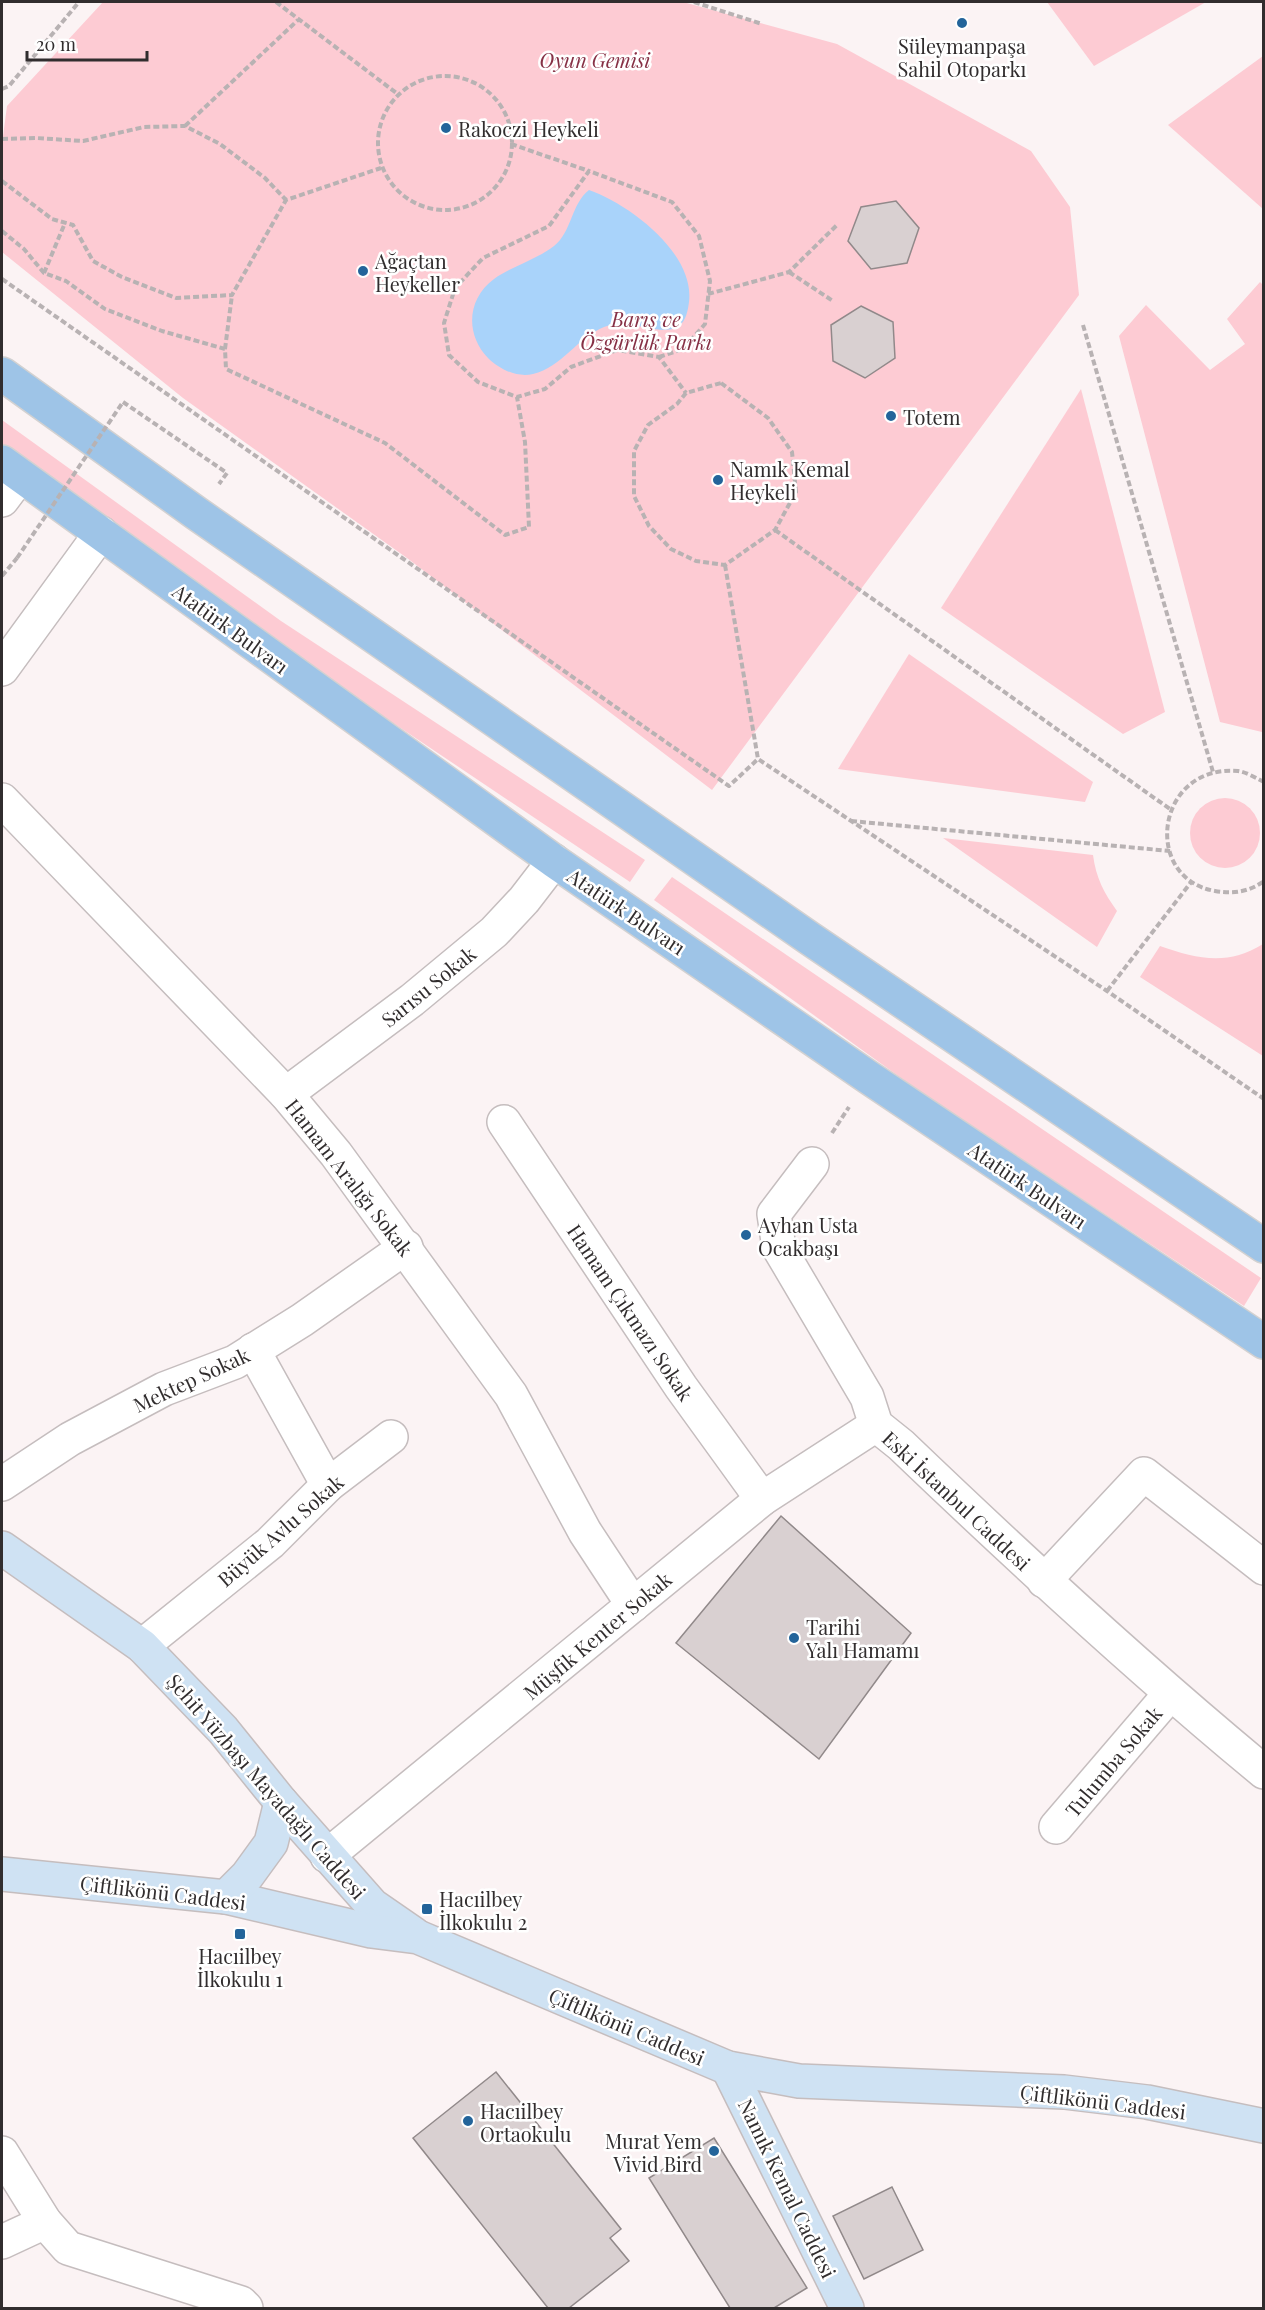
<svg xmlns="http://www.w3.org/2000/svg" width="1265" height="2310" viewBox="0 0 1265 2310" font-family="'Playfair Display',serif">
	<style>
		.green { fill: #fdcbd3 }
		.water { fill: #a9d3fa }
		.building { fill: #d9d0d1; stroke: #91898a; stroke-width: 1.5 }
		.lines { fill: none; stroke-linecap: round; stroke-linejoin: round }
		.street-casing { stroke: #c5bdbe; stroke-width: 36 }
		.secondary-casing { stroke: #c5bdbe; stroke-width: 36 }
		.primary-casing { stroke: #d2d1d1; stroke-width: 36 }
		.path { stroke: #b8b2b3; stroke-width: 4; stroke-dasharray: 6 3; stroke-linecap: butt }
		.street { stroke: #fff; stroke-width: 33 }
		.secondary { stroke: #cfe2f3; stroke-width: 33 }
		.primary { stroke: #9ec4e7; stroke-width: 33 }
		.path-bridge { stroke: #b8b2b3; stroke-width: 4; stroke-dasharray: 6 3; stroke-linecap: butt }
		.poi-dot { fill: #23649a; stroke: #fff; stroke-width: 2 }
		.labels { text-anchor: middle; dominant-baseline: central; stroke-width: 5; stroke-linejoin: round; paint-order: stroke }
		.poi-label { font-size: 20px; fill: #312d2e; stroke: #fff; text-anchor: start }
		.park-label { font-size: 20px; font-style: italic; fill: #863045; stroke: #fff }
		.street-label { font-size: 20px; fill: #312d2e; stroke: #fff }
	</style>
	<rect width="100%" height="100%" fill="#fbf3f4"/>
	<g class="green">
		<polygon points="103,2 683,2 837,44 1031,151 1070,207 1079,295 712,790 407,558 183,398 2,252 2,144 7,106"/>
		<polygon points="1047,2 1206,2 1094,66"/>
		<polygon points="1263,56 1263,209 1168,125"/>
		<polygon points="1260,282 1264,286 1262,732 1220,722 1119,336 1146,305 1210,370 1245,344 1227,319"/>
		<polygon points="1081,389 1165,712 1123,734 941,608"/>
		<polygon points="2,420 281,621 645,860 630,882 341,688 2,447"/>
		<polygon points="909,654 1093,782 1085,802 838,769"/>
		<circle cx="1225" cy="833" r="35"/>
		<path d="M943 838 1093 855C1096 878 1104 893 1117 911L1097 947Z"/>
		<polygon points="672,877 1261,1278 1244,1306 926,1096 654,900"/>
		<path d="M1263 944V1056L1140 977 1160 946C1197 959 1228 966 1263 944Z"/>
	</g>
	<path class="water" d="M589 190C629 204 695 253 689 302 688 310 686 321 679 326 663 338 629 317 604 327 577 338 562 367 533 374 517 378 499 369 488 358 465 334 467 299 494 279 512 266 536 260 554 246 572 232 571 204 589 190Z"/>
	<g class="building">
		<polygon points="896,201 919,228 907,263 871,269 848,241 861,207"/>
		<polygon points="861,306 893,322 895,358 865,378 833,361 831,325"/>
		<polygon points="781,1516 911,1633 819,1759 676,1643"/>
		<polygon points="496,2072 621,2229 610,2238 629,2261 569,2308 548,2308 413,2138"/>
		<polygon points="714,2138 807,2288 774,2308 730,2308 649,2178"/>
		<polygon points="892,2187 923,2250 864,2279 833,2216"/>
	</g>
	<g class="lines">
		<defs>
			<g id="street">
				<polyline points="2,500 20,476"/>
				<polyline points="2,669 101,533"/>
				<polyline points="2,800 286,1094 336,1154 511,1395 585,1532 633,1605"/>
				<polyline points="286,1094 412,1000 494,932 524,900 554,861"/>
				<polyline points="504,1122 681,1387 762,1499"/>
				<path d="M812 1164 774 1214 779 1248 867 1397 876 1425 901 1445C1019 1558 1138 1668 1264 1772"/>
				<polyline points="253,1350 328,1485"/>
				<polyline points="2,1484 70,1439 164,1389 235,1362 302,1320 406,1247"/>
				<polyline points="1044,1581 1144,1474 1264,1568"/>
				<polyline points="142,1646 270,1543 328,1485 391,1437"/>
				<polyline points="1056,1827 1170,1694"/>
				<polyline points="327,1856 762,1499 876,1425"/>
				<polyline points="2,2153 45,2222 68,2248 241,2303 246,2308"/>
				<polyline points="2,2242 45,2222"/>
			</g>
			<g id="secondary">
				<polyline points="2,1548 142,1646 223,1730 281,1802 372,1905 414,1934"/>
				<polyline points="2,1874 226,1897 371,1931 418,1937 728,2068 799,2081 1064,2092 1147,2102 1264,2126"/>
				<polyline points="226,1897 247,1876 271,1843 281,1802"/>
				<polyline points="728,2068 847,2308"/>
			</g>
			<g id="primary">
				<polyline points="2,374 196,513 809,938 1264,1246"/>
				<polyline points="2,462 554,861 868,1077 1264,1342"/>
			</g>
		</defs>
		<use href="#street" class="street-casing"/>
		<use href="#secondary" class="secondary-casing"/>
		<use href="#primary" class="primary-casing"/>
		<g class="path">
			<polyline points="276,2 399,95"/>
			<polyline points="694,2 762,24"/>
			<circle cx="445" cy="143" r="67"/>
			<polyline points="2,89 9,86 79,2"/>
			<polyline points="185,126 298,20"/>
			<polyline points="2,139 36,138 83,141 144,127 185,126 220,144 265,178 286,200"/>
			<polyline points="511,144 589,171"/>
			<polyline points="2,181 52,219 73,225 93,261 122,277 176,298 232,295 286,200 381,168"/>
			<polyline points="2,231 24,249 44,273 66,281 105,309 162,331 225,349 226,369 385,443 505,535 529,527 525,442 517,397"/>
			<polyline points="789,272 833,301"/>
			<polyline points="44,273 65,223"/>
			<polyline points="2,279 729,786 758,759"/>
			<polyline points="708,294 789,272 838,224"/>
			<polyline points="1083,325 1213,772"/>
			<polyline points="225,349 232,295"/>
			<polyline points="659,357 683,349 705,324 710,281 699,236 672,202 589,171 549,226 483,258 455,288 444,323 449,355 478,382 517,397 545,389 571,367 617,350 659,357 686,393"/>
			<polygon points="721,383 768,418 792,452 796,492 775,530 725,565 696,561 671,549 649,526 634,496 634,451 648,425 677,404 686,393"/>
			<polyline points="123,402 227,473 219,484"/>
			<polyline points="775,530 1170,809"/>
			<polyline points="725,565 758,759 1107,991 1264,1099"/>
			<polyline points="2,576 17,558"/>
			<path d="M1264 782C1256 778 1246 772 1238 771 1156 764 1141 878 1215 891 1233 894 1249 892 1264 881"/>
			<polyline points="851,821 1170,851"/>
			<polyline points="1107,991 1192,881"/>
			<polyline points="832,1133 849,1107"/>
		</g>
		<use href="#street" class="street"/>
		<use href="#secondary" class="secondary"/>
		<use href="#primary" class="primary"/>
		<polyline class="path-bridge" points="17,558 123,402"/>
	</g>
	<g class="poi-dot">
		<circle cx="962" cy="23" r="6"/>
		<circle cx="446" cy="128" r="6"/>
		<circle cx="363" cy="271" r="6"/>
		<circle cx="891" cy="416" r="6"/>
		<circle cx="718" cy="480" r="6"/>
		<circle cx="746" cy="1235" r="6"/>
		<circle cx="794" cy="1638" r="6"/>
		<rect x="421" y="1903" width="12" height="12" rx="3"/>
		<rect x="234" y="1928" width="12" height="12" rx="3"/>
		<circle cx="468" cy="2121" r="6"/>
		<circle cx="714" cy="2151" r="6"/>
	</g>
	<g class="labels">
		<g class="poi-label">
			<text x="962" y="45" text-anchor="middle">Süleymanpaşa<tspan x="962" dy="23">Sahil Otoparkı</tspan></text>
			<text x="458" y="128">Rakoczi Heykeli</text>
			<text x="375" y="260">Ağaçtan<tspan x="375" dy="23">Heykeller</tspan></text>
			<text x="903" y="416">Totem</text>
			<text x="730" y="468">Namık Kemal<tspan x="730" dy="23">Heykeli</tspan></text>
			<text x="758" y="1224">Ayhan Usta<tspan x="758" dy="23">Ocakbaşı</tspan></text>
			<text x="806" y="1626">Tarihi<tspan x="806" dy="23">Yalı Hamamı</tspan></text>
			<text x="439" y="1898">Hacıilbey<tspan x="439" dy="23">İlkokulu 2</tspan></text>
			<text x="240" y="1955" text-anchor="middle">Hacıilbey<tspan x="240" dy="23">İlkokulu 1</tspan></text>
			<text x="480" y="2110">Hacıilbey<tspan x="480" dy="23">Ortaokulu</tspan></text>
			<text x="702" y="2140" text-anchor="end">Murat Yem<tspan x="702" dy="23">Vivid Bird</tspan></text>
		</g>
		<g class="park-label">
			<text x="595" y="59">Oyun Gemisi</text>
			<text x="646" y="318">Barış ve<tspan x="646" dy="23">Özgürlük Parkı</tspan></text>
		</g>
		<g class="street-label">
			<text transform="translate(231 628) rotate(36)">Atatürk Bulvarı</text>
			<text transform="translate(627 911) rotate(34)">Atatürk Bulvarı</text>
			<text transform="translate(428 986) rotate(-39)">Sarısu Sokak</text>
			<text transform="translate(350 1177) rotate(52)">Hamam Aralığı Sokak</text>
			<text transform="translate(1028 1185) rotate(34)">Atatürk Bulvarı</text>
			<text transform="translate(631 1312) rotate(56)">Hamam Çıkmazı Sokak</text>
			<text transform="translate(191 1379) rotate(-25)">Mektep Sokak</text>
			<text transform="translate(957 1500) rotate(43)">Eski İstanbul Caddesi</text>
			<text transform="translate(280 1530) rotate(-41)">Büyük Avlu Sokak</text>
			<text transform="translate(597 1635) rotate(-40)">Müşfik Kenter Sokak</text>
			<text transform="translate(1113 1761) rotate(-50)">Tulumba Sokak</text>
			<text transform="translate(267 1786) rotate(49)">Şehit Yüzbaşı Mayadağlı Caddesi</text>
			<text transform="translate(163 1892) rotate(7)">Çiftlikönü Caddesi</text>
			<text transform="translate(627 2026) rotate(23)">Çiftlikönü Caddesi</text>
			<text transform="translate(1103 2101) rotate(7)">Çiftlikönü Caddesi</text>
			<text transform="translate(788 2188) rotate(64)">Namık Kemal Caddesi</text>
		</g>
	</g>
	<rect width="1265" height="2310" fill="none" stroke="#312d2e" stroke-width="6"/>
	<path d="M27 51v9h120v-9" fill="none" stroke="#312d2e" stroke-width="3"/>
	<text x="36" y="51" font-size="18" fill="#312d2e" stroke="#ffffff" stroke-width="4.5" paint-order="stroke">20 m</text>
</svg>
